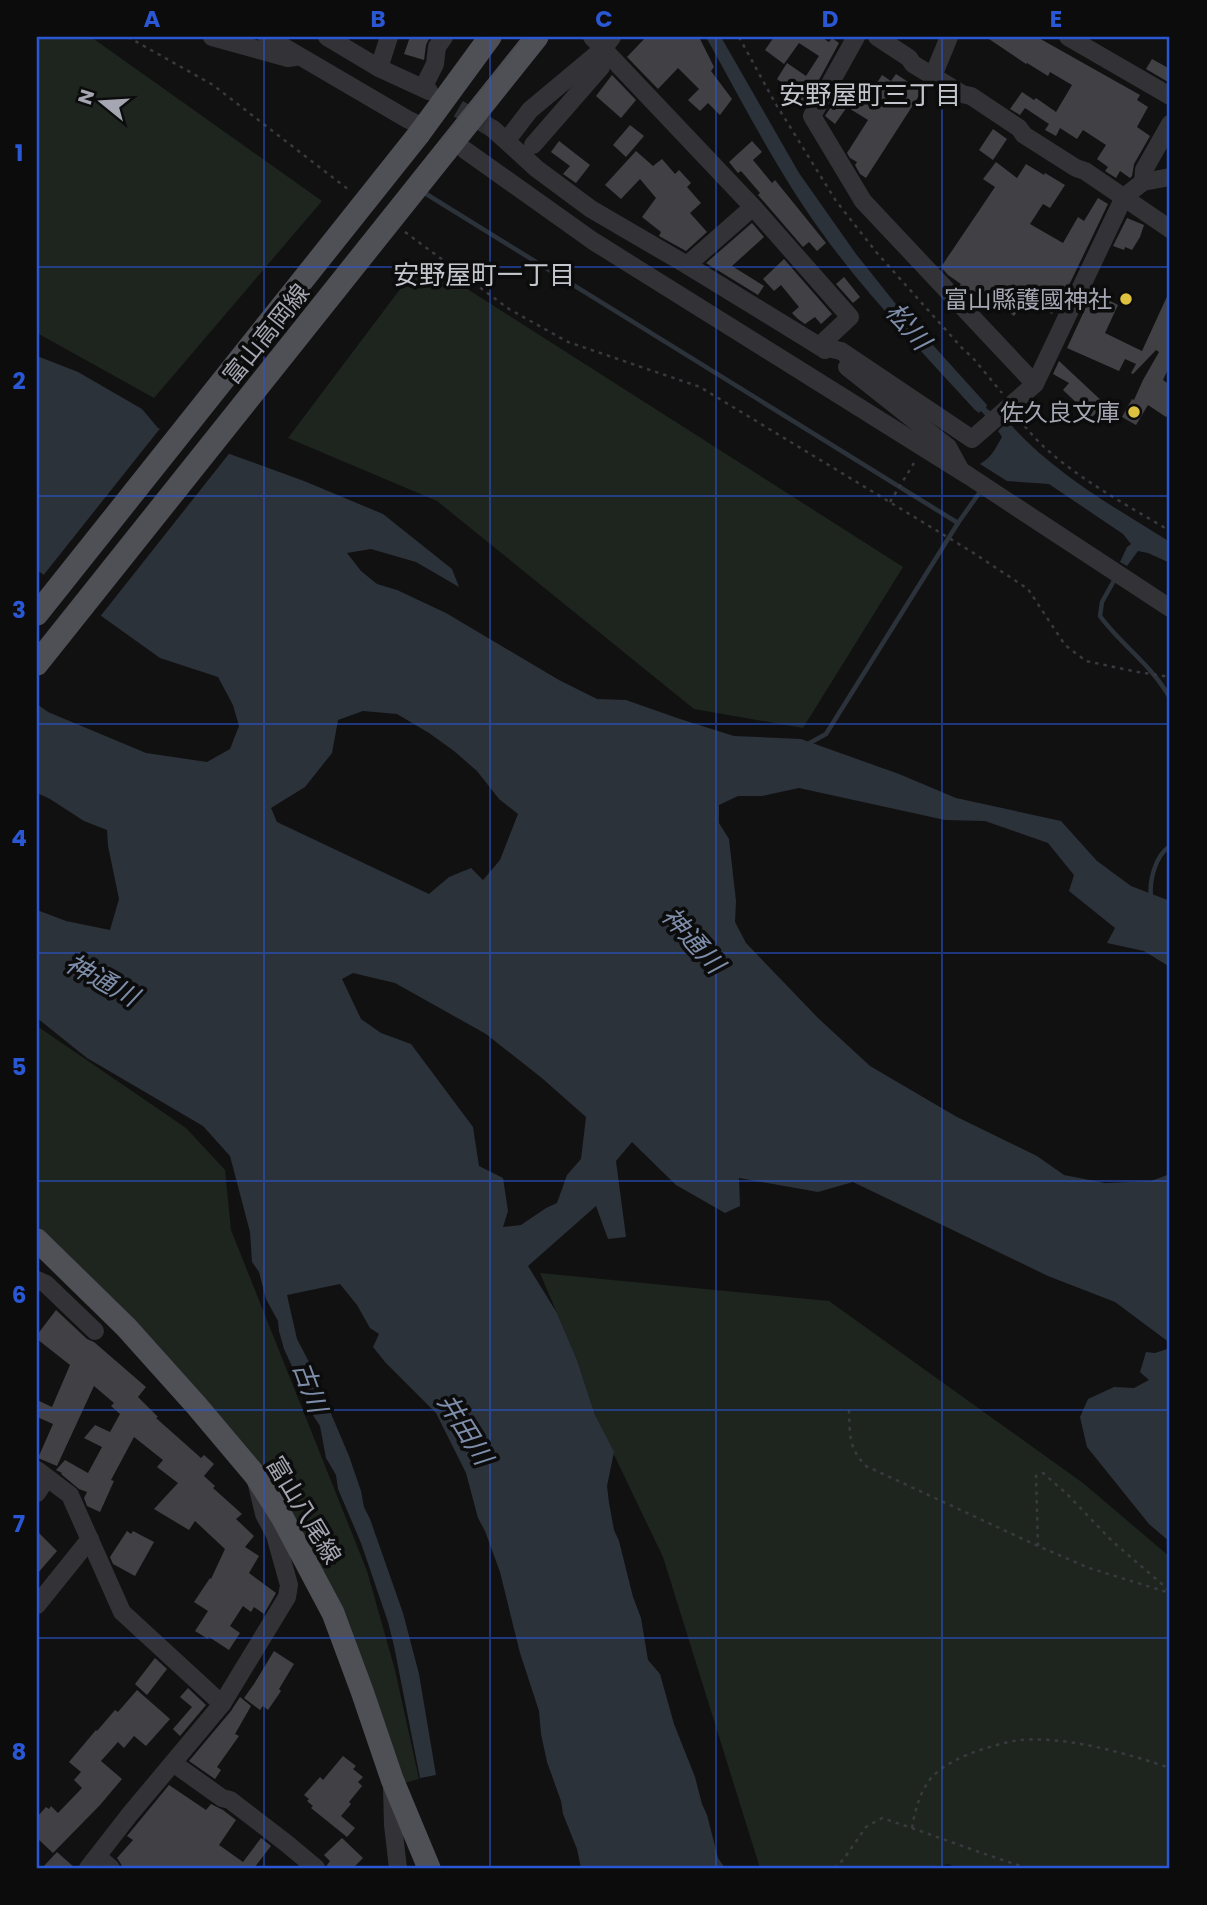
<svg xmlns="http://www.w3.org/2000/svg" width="1207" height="1905" viewBox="0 0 1207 1905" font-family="Poppins,'Noto Sans JP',sans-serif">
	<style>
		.green { fill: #1e251f }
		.water { fill: #2c323a; fill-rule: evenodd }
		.pier { fill: #111112 }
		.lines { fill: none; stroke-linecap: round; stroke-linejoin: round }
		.stream { stroke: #2c323a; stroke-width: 4.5 }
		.building { fill: #414145 }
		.minor-tunnel { stroke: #2e2f32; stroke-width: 18; stroke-dasharray: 18 9; stroke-linecap: butt }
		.path { stroke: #39393e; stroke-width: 2.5; stroke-dasharray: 3.5 5; stroke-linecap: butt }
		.minor { stroke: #333337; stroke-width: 18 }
		.major { stroke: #4f4f56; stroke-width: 23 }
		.tram { stroke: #4c4c52; stroke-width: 2 }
		.major-bridge { stroke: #4f4f56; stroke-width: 23 }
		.grid { fill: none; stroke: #2a57d4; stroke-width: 2; stroke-opacity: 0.55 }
		.poi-dot { fill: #ddc13f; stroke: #0c0c0d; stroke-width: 2.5 }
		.labels { text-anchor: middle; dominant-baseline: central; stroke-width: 7; stroke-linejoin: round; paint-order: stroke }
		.poi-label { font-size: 24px; fill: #a4a6b2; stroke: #0c0c0d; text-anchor: end }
		.street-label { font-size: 24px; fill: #a4a6b2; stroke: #0c0c0d }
		.neighbourhood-label { font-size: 26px; fill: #c4c6ce; stroke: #0c0c0d }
		.water-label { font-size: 26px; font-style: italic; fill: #7e8eaa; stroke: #0c0c0d }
		.neatline { fill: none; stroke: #2a57d4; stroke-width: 2.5 }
		.grid-label { font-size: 23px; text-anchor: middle; font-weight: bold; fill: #2a57d4 }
	</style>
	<rect width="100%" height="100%" fill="#111112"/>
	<g class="green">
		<polygon points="37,37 91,37 322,201 154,398 37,333"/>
		<polygon points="422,260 903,567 803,728 694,709 437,501 288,438"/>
		<polygon points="37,1026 186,1128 225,1170 231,1230 367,1571 395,1670 419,1779 404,1783 327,1577 37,1229"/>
		<polygon points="540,1273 829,1301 1083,1483 1170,1557 1170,1868 962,1868 947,1864 938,1868 760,1868 663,1557 595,1415 577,1360"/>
	</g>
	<g class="water">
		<path d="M706 37H721L799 173 856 254 895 303 987 405 986 408 993 413 988 419 981 411 979 413 975 410C916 345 853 281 804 207 768 153 738 94 706 37Z"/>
		<path d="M37 356 78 372 142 409 158 428 304 481 383 514 452 569 459 587 416 562 371 549 347 553 361 571 377 584 397 590 446 613 559 680 597 699 626 700 680 719 734 736 801 739 899 774 956 798 1061 821 1097 861 1131 886 1170 901V967L1144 951 1107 943 1115 928 1069 891 1074 875 1048 843 985 821 945 820 799 788 762 796H738L719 805V823L729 839 736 901 735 922 746 943 818 1018 870 1066 957 1117 1037 1156 1064 1175 1105 1183 1151 1181 1170 1174V1343L1115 1302 1048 1276 853 1182 818 1192 739 1178 740 1206 725 1213 676 1185 632 1142 616 1161 626 1237 608 1239 596 1206 528 1266 557 1313 577 1360 595 1415 614 1452 607 1486 609 1503 614 1530 619 1541 633 1597 641 1618 648 1660 660 1674 674 1724 695 1777 702 1804 707 1815 718 1858 725 1868H581L577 1849 563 1814 561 1801 547 1762 541 1734 539 1711 520 1653 500 1572 485 1531 478 1518 466 1473 436 1413 385 1362 373 1347 379 1334 370 1328 357 1305 340 1284 287 1295 297 1339 310 1364 349 1456 361 1491 364 1507 370 1519 403 1613 419 1674 436 1775 420 1778 394 1646 388 1622 361 1543 338 1489 336 1475 326 1458 320 1426 307 1406 302 1388 284 1349 279 1331 278 1321 266 1299 259 1272 252 1262 250 1232 230 1156 203 1126 87 1058 37 1018V910L66 921 110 930 119 899 108 846 107 830 84 821 50 799 37 793V704L48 712 146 753 207 762 230 749 239 726 233 705 218 677 160 658 37 570ZM363 711 397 714 429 733 454 751 477 771 499 799 518 814 500 860 483 880 471 868 449 877 429 894 277 822 271 808 305 787 332 753 338 720ZM353 973 395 983 486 1034 543 1079 586 1117 581 1159 567 1175 557 1203 546 1208 521 1225 503 1227 508 1211 503 1178 479 1166 473 1127 411 1044 381 1033 361 1019 342 979Z"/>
		<path d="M1005 424 1007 427 1011 425C1055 474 1114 507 1170 542V563L1148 553 1138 551 1127 566 1120 562 1127 547 1131 544 1123 534 1049 484 1007 481 980 464C992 457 995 449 1002 437L998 431Z"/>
		<polygon points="1170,1348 1170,1542 1149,1524 1087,1447 1080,1417 1088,1399 1114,1387 1134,1388 1149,1380 1140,1372 1146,1352 1155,1353"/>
	</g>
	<polygon class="pier" points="162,426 232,450 99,618 42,577"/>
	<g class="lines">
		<g class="stream">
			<polyline points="423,192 958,523"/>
			<path d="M1116 577 1102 602 1100 616C1121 645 1151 664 1170 698"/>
			<polyline points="806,745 826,734 958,523 982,489"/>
			<path d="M1151 898C1149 881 1155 856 1170 846"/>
		</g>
	</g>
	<g class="building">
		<polygon points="410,37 430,37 426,45 424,60 404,54"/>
		<polygon points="646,37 699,37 714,67 711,71 732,99 720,115 708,103 700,111 688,100 699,89 678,68 658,89 627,57"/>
		<polygon points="774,37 821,37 829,42 832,38 839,43 814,89 801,107 791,100 796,93 777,79 787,63 806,76 819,56 799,43 784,64 765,50"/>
		<polygon points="986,37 1037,37 1140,95 1137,100 1148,107 1137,127 1150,136 1134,164 1132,176 1130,178 1120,171 1116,178 1105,171 1108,167 1097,159 1106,145 1083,130 1077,139 1060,128 1056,136 1045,130 1049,124 1025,108 1020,115 1010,109 1022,92 1034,100 1036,98 1056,112 1072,85 1050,72 1048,76 1027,63 1026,64"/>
		<polygon points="1152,59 1170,69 1170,83 1146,69"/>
		<polygon points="896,74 922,91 866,178 860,174 855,165 857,162 850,158 847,153 868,120 847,107 835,124 825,116 836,99 835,98 842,86 865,102 882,75 891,81"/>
		<polygon points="612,75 636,100 621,118 596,96"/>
		<polygon points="630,125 644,136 626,157 613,145"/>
		<polygon points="993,129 1007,139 993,160 979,150"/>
		<polygon points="559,141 590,165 576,183 563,174 570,166 551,152"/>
		<polygon points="752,141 762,152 753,160 772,183 775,180 826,243 817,251 809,242 803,247 758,195 760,193 741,171 738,173 729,162"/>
		<polygon points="636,151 653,166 662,159 675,174 679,170 691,183 687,187 701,203 690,213 707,232 686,251 659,236 661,232 642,217 656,198 640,179 621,199 605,185"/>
		<polygon points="996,162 1017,178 1026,164 1044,175 1045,173 1065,185 1050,208 1043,204 1030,224 1063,243 1078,217 1084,221 1098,198 1108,204 1071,281 1052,314 1027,299 1014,316 991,299 983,311 959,286 961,284 948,275 941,267 995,187 983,179"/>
		<polygon points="1127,218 1144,225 1140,237 1132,250 1125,247 1124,250 1113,246"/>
		<polygon points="752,223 764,237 732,266 764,286 758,295 706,263"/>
		<polygon points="784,259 832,314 821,324 815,317 805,324 798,319 792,313 799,307 781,285 774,291 763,279"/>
		<polygon points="844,277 860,297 853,303 836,284"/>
		<polygon points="1170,290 1170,365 1163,380 1170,385 1170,410 1166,417 1148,405 1136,425 1122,417 1132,399 1134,400 1143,380 1159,352 1156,350 1133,374 1131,373 1136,364 1125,359 1119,371 1067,348 1093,292 1118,305 1105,333 1142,351"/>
		<polygon points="1059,361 1105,404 1087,422 1076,411 1080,406 1063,390 1069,383 1053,374"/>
		<polygon points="56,1310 87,1339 94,1342 146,1387 138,1397 158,1417 156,1418 201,1458 204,1455 214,1464 204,1476 215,1486 213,1488 242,1514 236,1519 254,1536 245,1547 259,1556 249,1573 276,1593 264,1614 254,1607 251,1612 243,1606 230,1626 240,1633 229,1650 209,1637 208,1639 195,1631 208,1611 194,1602 210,1578 211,1579 225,1549 195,1521 189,1530 154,1509 178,1483 157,1467 163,1460 134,1437 111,1480 114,1481 100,1512 87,1506 84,1498 87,1492 79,1489 61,1474 62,1473 56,1470 65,1460 88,1473 102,1447 84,1438 95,1425 110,1432 120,1414 111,1406 114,1403 94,1386 57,1466 38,1458 53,1424 37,1417 37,1400 52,1407 70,1365 37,1339 37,1335"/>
		<polygon points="37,1531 57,1551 37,1574"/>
		<polygon points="127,1531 131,1534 133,1531 154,1542 135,1576 113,1564 110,1557"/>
		<polygon points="274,1651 294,1664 279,1689 281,1691 268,1710 263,1706 260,1710 244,1698 254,1684"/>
		<polygon points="155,1658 167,1669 147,1695 135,1684"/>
		<polygon points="188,1688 206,1705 180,1736 173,1729 192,1707 180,1697"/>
		<polygon points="137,1690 170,1719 146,1746 134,1736 124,1748 118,1742 101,1761 122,1779 100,1805 53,1853 37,1838 37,1817 46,1807 49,1809 51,1806 58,1813 82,1788 74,1780 81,1772 69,1762 96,1730 97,1731 115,1710 118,1712"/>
		<polygon points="240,1697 251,1706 235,1734 239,1736 217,1767 221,1770 215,1779 189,1761 231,1711"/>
		<polygon points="343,1756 356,1766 353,1769 363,1777 358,1782 362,1786 349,1802 351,1804 341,1816 355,1828 347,1837 311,1808 313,1806 307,1801 309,1799 304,1795 320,1777 323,1780"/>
		<polygon points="169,1785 206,1810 211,1804 223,1810 236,1820 219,1845 243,1862 261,1838 271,1846 254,1868 122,1868 121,1864 117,1858 133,1840 127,1836"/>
		<polygon points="342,1838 363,1858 353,1868 327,1868 327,1865 330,1861 324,1855"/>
		<polygon points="57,1852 75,1868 42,1868"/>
	</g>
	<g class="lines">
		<polyline class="minor-tunnel" points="435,95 493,129"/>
		<g class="path">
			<polyline points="128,37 213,85 349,190"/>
			<polyline points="739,37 774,101 836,201 877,253 962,348 973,358 1002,393"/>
			<polyline points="405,232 509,309 568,342 700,387 972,552 1028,589 1065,645 1086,661 1138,672 1170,677"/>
			<path d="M1020 419C1049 464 1124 503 1170 531"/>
			<polyline points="890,502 914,463"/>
			<path d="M849 1410C850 1434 848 1448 866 1466L1038 1546 1089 1568 1170 1593"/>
			<polyline points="1038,1546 1036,1476 1043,1473 1067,1494 1112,1541 1170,1591"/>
			<path d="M912 1828C915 1810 920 1792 931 1778 941 1767 958 1758 972 1753 985 1748 999 1744 1013 1741 1060 1734 1126 1753 1170 1768"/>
			<path d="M834 1868 843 1860 866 1827 882 1818C931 1834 979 1853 1027 1868"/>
		</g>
		<g class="minor">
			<polyline points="212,37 288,58 295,57"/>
			<polyline points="267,37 407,119 425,128"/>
			<polyline points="327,37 379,68 429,91"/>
			<polyline points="592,37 753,207 850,317 819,346 825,350"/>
			<polyline points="856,37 812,116 863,201 1035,384"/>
			<polyline points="877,37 909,58 913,64 962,94 971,96 1019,128 1024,135 1076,168 1085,171 1170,229"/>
			<polyline points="1068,37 1170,96"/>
			<polyline points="379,68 389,37"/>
			<polyline points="933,76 949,37"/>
			<polyline points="423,88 435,64 437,47 444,37"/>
			<polyline points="493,129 537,169 591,209 687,265 819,346 841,351 972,439 1035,384 1124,197 1143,182 1170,177"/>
			<polyline points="507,140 530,110 603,49 612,37"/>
			<polyline points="533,145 601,67 603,49"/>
			<polyline points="465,150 593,241 969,476 1170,608"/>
			<polyline points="1143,182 1144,170 1170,124"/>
			<polyline points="687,265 753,207"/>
			<polyline points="847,367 948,447 960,469"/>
			<polyline points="37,1280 46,1284 95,1331"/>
			<polyline points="37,1470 70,1495 122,1612 222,1704"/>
			<polyline points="37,1493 47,1478"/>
			<polyline points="37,1605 90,1539"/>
			<polyline points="173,1763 222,1798 230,1800 286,1843 316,1868"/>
			<polyline points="392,1788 393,1825 398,1868"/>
			<polyline points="98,1857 111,1868"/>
			<polyline points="88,1868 130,1814 222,1704 287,1597 289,1585 275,1535 264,1514 257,1485"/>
		</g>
		<g class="major">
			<polyline points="419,134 490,37"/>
			<polyline points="446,151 537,37"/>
			<polyline points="37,1240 126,1327 196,1405 255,1475 282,1517 333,1613 362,1691 392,1779 429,1868"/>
		</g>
		<polyline class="tram" points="37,646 523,37"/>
		<g class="major-bridge">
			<polyline points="37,614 419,134"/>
			<polyline points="37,664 446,151"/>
		</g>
	</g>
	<path class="grid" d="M264 37V1868M490 37V1868M716 37V1868M942 37V1868M37 267H1170M37 496H1170M37 724H1170M37 953H1170M37 1181H1170M37 1410H1170M37 1638H1170"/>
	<g class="poi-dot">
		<circle cx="1126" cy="299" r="7"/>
		<circle cx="1134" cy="412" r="7"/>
	</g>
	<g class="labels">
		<g class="poi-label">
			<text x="1112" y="299">富山縣護國神社</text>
			<text x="1120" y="412">佐久良文庫</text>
		</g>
		<g class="street-label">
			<text transform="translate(266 334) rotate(-51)">富山高岡線</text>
			<text transform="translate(304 1510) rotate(59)">富山八尾線</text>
		</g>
		<g class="neighbourhood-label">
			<text x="870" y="95">安野屋町三丁目</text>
			<text x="484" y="275">安野屋町一丁目</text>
		</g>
		<g class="water-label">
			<text transform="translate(908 326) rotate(49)">松川</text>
			<text transform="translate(693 940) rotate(48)">神通川</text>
			<text transform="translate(102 980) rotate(29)">神通川</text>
			<text transform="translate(310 1387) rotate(70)">古川</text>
			<text transform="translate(465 1429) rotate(58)">井田川</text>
		</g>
	</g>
	<rect width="1207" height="1905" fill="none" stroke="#0c0c0d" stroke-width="77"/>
	<g transform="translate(102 102) rotate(288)" stroke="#0c0c0d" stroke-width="5" paint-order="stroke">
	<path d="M0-5L12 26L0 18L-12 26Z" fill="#a4a6b2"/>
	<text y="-10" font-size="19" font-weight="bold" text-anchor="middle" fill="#a4a6b2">N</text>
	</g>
	<rect x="38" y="38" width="1130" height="1829" class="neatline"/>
	<g class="grid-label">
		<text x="152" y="27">A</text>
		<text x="378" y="27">B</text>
		<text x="604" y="27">C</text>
		<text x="830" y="27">D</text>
		<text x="1056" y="27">E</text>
		<text x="19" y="161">1</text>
		<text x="19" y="389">2</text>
		<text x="19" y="618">3</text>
		<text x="19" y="846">4</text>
		<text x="19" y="1075">5</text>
		<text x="19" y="1303">6</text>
		<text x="19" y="1532">7</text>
		<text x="19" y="1760">8</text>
	</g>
</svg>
